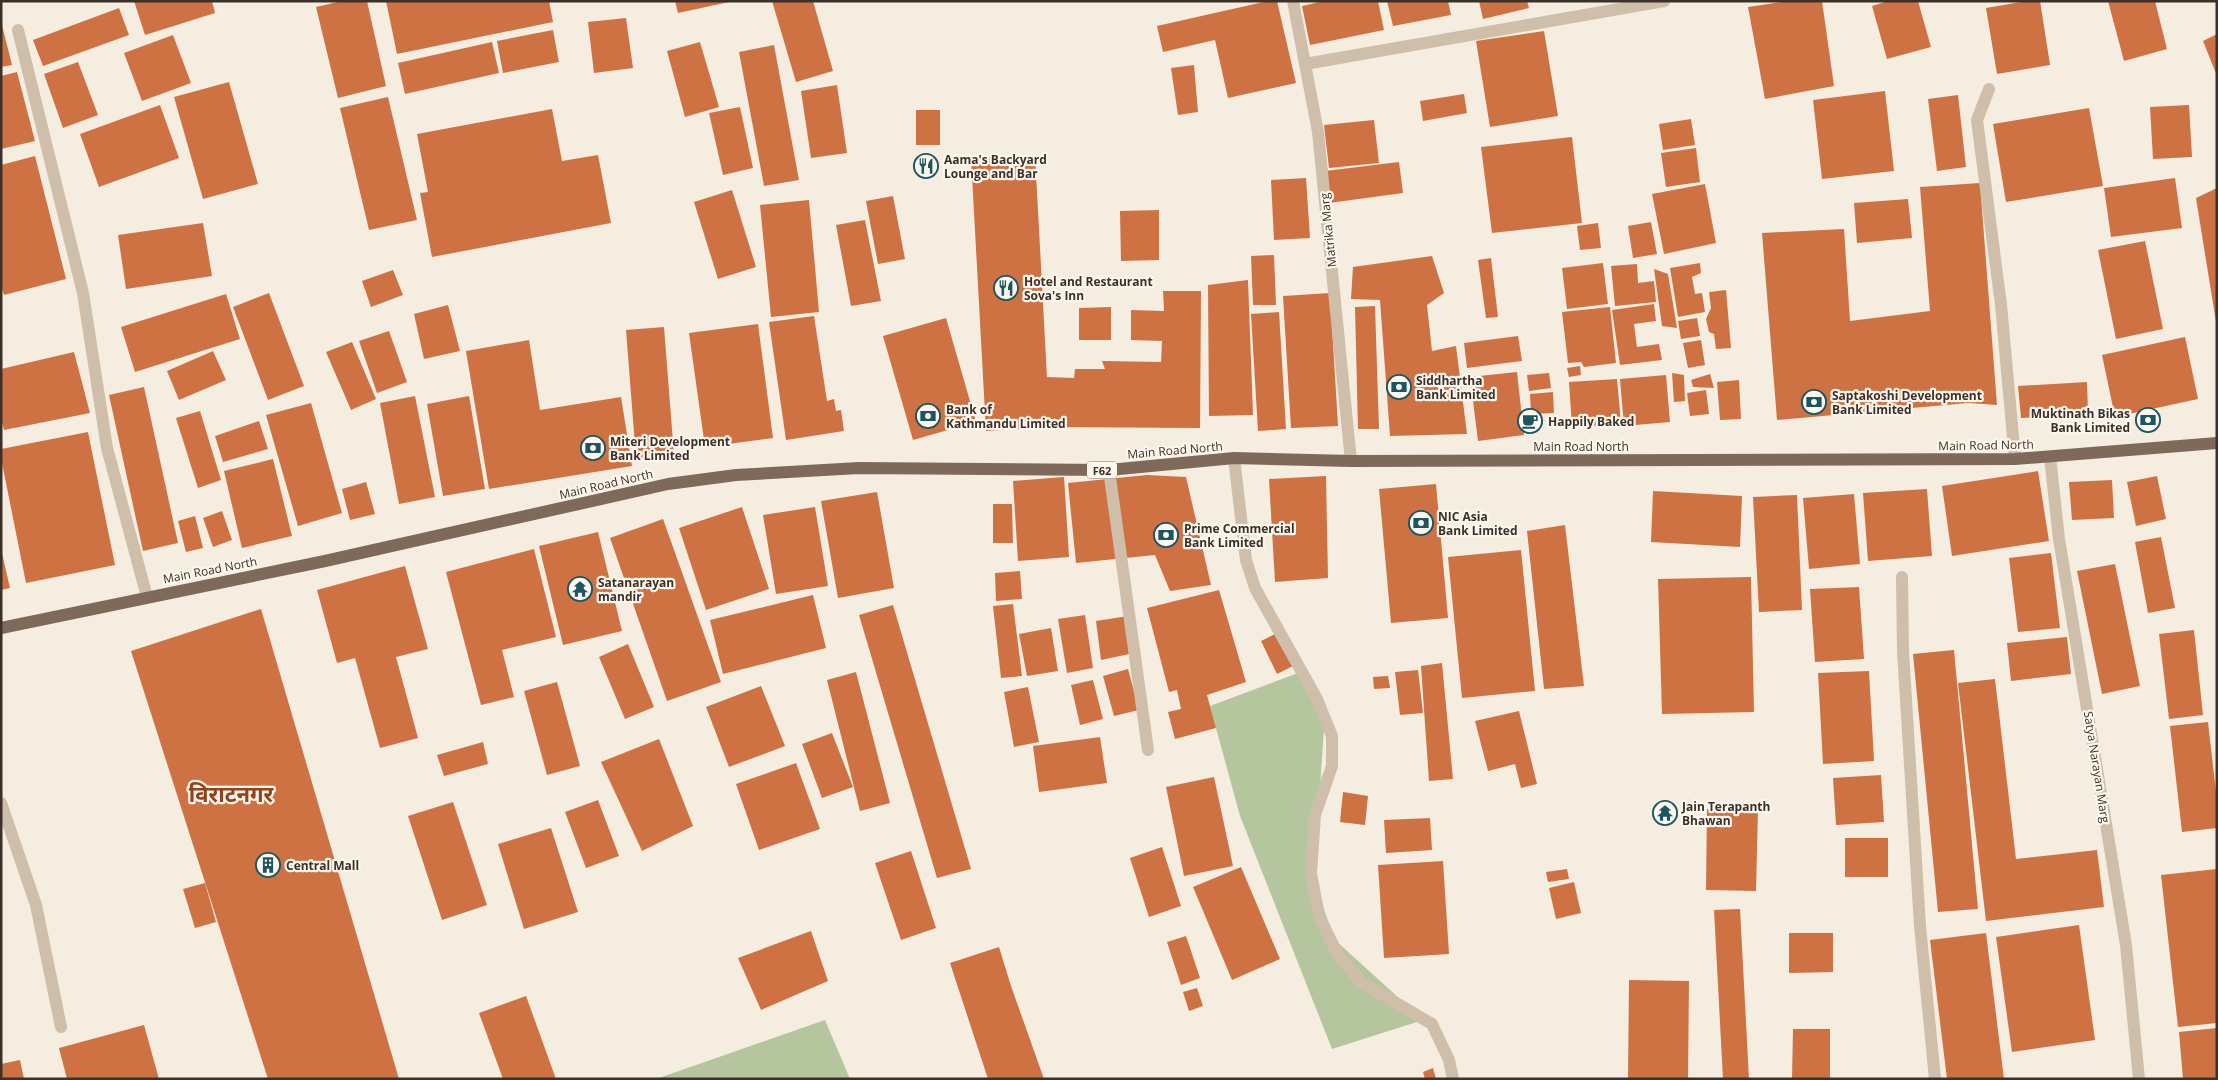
<svg xmlns="http://www.w3.org/2000/svg" width="2218" height="1080" viewBox="0 0 2218 1080" font-family="'Open Sans','Noto Sans Devanagari',sans-serif">
	<style>
		.green { fill: #b5c69e }
		.building { fill: #ce7244 }
		.lines { fill: none; stroke-linecap: round; stroke-linejoin: round }
		.minor { stroke: #cebeaa; stroke-width: 12 }
		.major { stroke: #7e695a; stroke-width: 12 }
		.labels { text-anchor: middle; dominant-baseline: central; stroke-width: 4.5; stroke-linejoin: round; paint-order: stroke }
		.shield { fill: #fcf6ed; stroke: #756c64; stroke-width: 1 }
		.shield-label { font-size: 11px; font-weight: bold; fill: #3b312a }
		.poi-label { font-size: 12px; font-weight: bold; fill: #3b312a; stroke: #fcf6ed; text-anchor: start }
		.street-label { font-size: 12px; fill: #3b312a; stroke: #fcf6ed }
		.town-label { font-size: 22px; font-weight: bold; fill: #91421c; stroke: #fcf6ed }
	</style>
	<rect width="100%" height="100%" fill="#f5eddf"/>
	<g class="green">
		<polygon points="1306,670 1325,712 1314,882 1335,940 1423,1020 1332,1049 1240,816 1210,706"/>
		<polygon points="825,1020 850,1079 656,1079"/>
	</g>
	<g class="building">
		<polygon points="134,1 212,1 215,13 145,35"/>
		<polygon points="342,1 367,1 386,86 338,98 316,7"/>
		<polygon points="386,1 549,1 553,22 397,54"/>
		<polygon points="675,1 729,1 729,2 678,13"/>
		<polygon points="772,1 813,1 833,71 796,82"/>
		<polygon points="1268,1 1277,1 1296,83 1228,98 1215,40 1163,52 1157,26"/>
		<polygon points="1324,1 1378,1 1384,30 1310,45 1302,6"/>
		<polygon points="1387,1 1448,1 1451,15 1393,26"/>
		<polygon points="1479,1 1527,1 1529,8 1483,19"/>
		<polygon points="1788,1 1822,1 1834,86 1765,99 1748,7"/>
		<polygon points="1888,1 1918,1 1931,47 1887,59 1872,6"/>
		<polygon points="2027,1 2040,1 2050,65 1997,74 1986,8"/>
		<polygon points="2108,1 2155,1 2167,49 2124,61"/>
		<polygon points="119,8 129,35 43,66 33,40"/>
		<polygon points="626,18 633,68 594,73 588,22"/>
		<polygon points="1,21 12,65 1,67"/>
		<polygon points="553,30 559,62 503,73 497,41"/>
		<polygon points="1544,31 1558,116 1490,127 1476,41"/>
		<polygon points="2217,34 2217,76 2203,41"/>
		<polygon points="173,35 191,83 142,101 124,53"/>
		<polygon points="492,42 499,73 405,94 398,63"/>
		<polygon points="700,42 719,107 685,117 667,51"/>
		<polygon points="774,45 799,180 764,186 739,52"/>
		<polygon points="78,62 98,115 63,128 44,74"/>
		<polygon points="1194,65 1198,112 1178,115 1171,68"/>
		<polygon points="17,72 35,141 1,149 1,76"/>
		<polygon points="229,82 258,184 203,199 174,97"/>
		<polygon points="837,85 847,153 811,158 801,91"/>
		<polygon points="1885,91 1894,171 1822,179 1813,100"/>
		<polygon points="1464,94 1467,113 1423,121 1420,101"/>
		<polygon points="1958,95 1966,167 1937,171 1928,99"/>
		<polygon points="388,97 417,220 369,230 340,108"/>
		<polygon points="160,105 179,158 99,187 80,134"/>
		<polygon points="2189,105 2192,157 2153,159 2150,107"/>
		<polygon points="740,107 753,168 723,175 709,113"/>
		<polygon points="2089,108 2103,186 2006,202 1993,124"/>
		<polygon points="552,109 562,161 598,155 611,223 432,257 420,193 428,192 417,134"/>
		<rect x="916" y="110" width="24" height="35"/>
		<polygon points="1691,119 1695,145 1663,150 1659,124"/>
		<polygon points="1374,120 1379,163 1329,168 1324,125"/>
		<polygon points="1572,137 1582,223 1492,233 1481,147"/>
		<polygon points="1696,148 1700,182 1666,187 1661,153"/>
		<polygon points="1035,155 1047,377 1074,378 1075,369 1105,369 1102,361 1161,362 1162,341 1131,340 1131,310 1164,311 1163,291 1201,291 1200,428 1050,427 986,431 971,158"/>
		<polygon points="35,156 66,279 4,295 1,285 1,165"/>
		<polygon points="1399,162 1403,193 1329,203 1325,171"/>
		<polygon points="1306,178 1310,238 1274,240 1271,180"/>
		<polygon points="2175,178 2182,228 2111,237 2104,188"/>
		<polygon points="1980,183 1997,405 1968,403 1777,420 1762,233 1844,229 1850,321 1930,311 1920,187"/>
		<polygon points="1705,184 1716,243 1664,254 1652,194"/>
		<polygon points="2217,188 2217,322 2216,322 2196,198"/>
		<polygon points="732,190 756,267 718,279 694,202"/>
		<polygon points="893,196 905,259 878,264 866,201"/>
		<polygon points="1908,199 1912,238 1857,243 1854,203"/>
		<polygon points="809,200 819,312 771,317 760,205"/>
		<polygon points="1159,210 1159,260 1121,261 1120,211"/>
		<polygon points="865,220 881,301 851,306 836,225"/>
		<polygon points="1651,222 1657,254 1633,258 1628,226"/>
		<polygon points="203,223 212,276 126,289 118,235"/>
		<polygon points="1598,223 1601,248 1580,250 1577,226"/>
		<polygon points="2145,241 2163,329 2116,339 2098,250"/>
		<polygon points="1274,255 1276,305 1253,305 1251,256"/>
		<polygon points="1432,256 1444,293 1427,305 1432,351 1456,346 1467,434 1390,436 1380,300 1351,299 1353,267"/>
		<polygon points="1491,258 1498,317 1486,318 1478,260"/>
		<polygon points="1603,263 1608,304 1567,309 1562,268"/>
		<polygon points="1700,263 1701,273 1692,277 1695,294 1702,293 1705,312 1678,317 1670,268"/>
		<polygon points="1637,264 1638,283 1654,281 1656,302 1615,306 1611,266"/>
		<polygon points="1654,269 1668,274 1677,328 1662,326"/>
		<polygon points="393,270 403,295 371,307 362,281"/>
		<polygon points="1248,280 1253,415 1209,416 1208,285"/>
		<polygon points="1726,290 1731,348 1716,349 1714,334 1709,332 1706,319 1711,308 1709,292"/>
		<polygon points="269,293 304,386 268,400 233,307"/>
		<polygon points="1330,293 1338,426 1291,428 1283,296"/>
		<polygon points="226,294 240,339 135,372 121,327"/>
		<polygon points="1654,304 1656,321 1634,324 1637,347 1659,344 1662,360 1620,365 1612,310"/>
		<polygon points="448,305 460,351 424,359 414,314"/>
		<polygon points="1375,306 1379,429 1358,429 1355,307"/>
		<polygon points="1111,307 1111,340 1079,340 1079,308"/>
		<polygon points="1610,307 1616,363 1584,367 1581,362 1568,363 1562,312"/>
		<polygon points="1279,312 1286,429 1258,431 1251,314"/>
		<polygon points="814,316 827,401 834,399 836,411 841,410 844,431 786,440 769,322"/>
		<polygon points="946,318 976,422 913,440 883,336"/>
		<polygon points="1697,318 1700,336 1681,339 1678,321"/>
		<polygon points="758,324 773,438 705,447 689,333"/>
		<polygon points="664,327 674,455 636,458 626,330"/>
		<polygon points="389,331 407,382 377,393 359,341"/>
		<polygon points="1518,336 1522,361 1467,368 1464,343"/>
		<polygon points="2185,337 2198,399 2115,417 2102,355"/>
		<polygon points="529,340 540,410 621,397 632,466 489,489 466,351"/>
		<polygon points="1701,340 1705,365 1688,368 1683,343"/>
		<polygon points="352,342 376,399 351,410 326,352"/>
		<polygon points="213,351 226,380 179,400 167,371"/>
		<polygon points="74,352 90,413 4,430 1,418 1,369"/>
		<polygon points="1580,366 1581,375 1569,377 1567,368"/>
		<polygon points="1517,372 1524,435 1478,441 1470,377"/>
		<polygon points="1549,373 1551,388 1529,391 1527,375"/>
		<polygon points="1672,373 1684,375 1685,401 1674,402"/>
		<polygon points="1710,374 1714,388 1693,387 1691,380"/>
		<polygon points="1666,375 1670,422 1624,426 1620,379"/>
		<polygon points="1617,379 1621,424 1572,427 1569,382"/>
		<polygon points="1739,380 1741,419 1720,420 1717,382"/>
		<polygon points="2087,382 2088,414 2021,418 2018,386"/>
		<polygon points="144,387 178,543 143,551 109,395"/>
		<polygon points="1706,390 1709,414 1690,416 1687,393"/>
		<polygon points="1553,392 1554,413 1531,414 1530,394"/>
		<polygon points="415,396 435,497 399,504 380,403"/>
		<polygon points="469,396 485,489 443,496 427,404"/>
		<polygon points="311,403 342,513 298,526 266,415"/>
		<polygon points="200,411 221,480 198,488 176,418"/>
		<polygon points="259,421 268,449 223,462 215,436"/>
		<polygon points="88,432 115,565 26,583 1,458 1,449"/>
		<polygon points="273,459 292,536 242,548 224,471"/>
		<polygon points="2038,471 2049,541 1952,556 1942,486"/>
		<polygon points="1147,475 1186,477 1211,585 1170,591 1155,555 1076,563 1068,483"/>
		<polygon points="1326,476 1328,578 1275,582 1269,479"/>
		<polygon points="2157,476 2166,519 2136,526 2127,482"/>
		<polygon points="1064,477 1069,557 1018,561 1013,481"/>
		<polygon points="2112,480 2114,518 2072,520 2069,482"/>
		<polygon points="366,482 375,514 350,520 342,489"/>
		<polygon points="1436,484 1448,618 1391,623 1379,489"/>
		<polygon points="1927,489 1932,556 1868,561 1863,493"/>
		<polygon points="1653,491 1742,496 1740,547 1651,542"/>
		<polygon points="877,492 894,588 838,598 821,501"/>
		<polygon points="1854,494 1860,564 1809,569 1803,498"/>
		<polygon points="1797,495 1802,610 1759,612 1753,497"/>
		<polygon points="993,504 1012,504 1013,543 993,543"/>
		<polygon points="742,507 769,589 706,610 679,528"/>
		<polygon points="815,507 828,586 776,594 763,515"/>
		<polygon points="222,511 232,540 213,547 203,518"/>
		<polygon points="195,516 203,548 186,552 178,521"/>
		<polygon points="663,519 721,682 667,701 610,538"/>
		<polygon points="1565,525 1584,686 1544,689 1527,531"/>
		<polygon points="598,532 622,631 563,645 539,546"/>
		<polygon points="2161,537 2175,608 2148,613 2135,542"/>
		<polygon points="1,549 10,588 1,590"/>
		<polygon points="534,549 556,637 502,650 514,697 481,705 446,572"/>
		<polygon points="1521,550 1535,691 1462,698 1448,557"/>
		<polygon points="2051,553 2060,628 2018,632 2009,558"/>
		<polygon points="2115,564 2140,686 2102,694 2077,571"/>
		<polygon points="405,566 428,649 396,657 418,738 380,748 355,658 337,663 317,590"/>
		<polygon points="1020,571 1022,599 996,601 995,573"/>
		<polygon points="1751,577 1754,712 1662,714 1658,579"/>
		<polygon points="1859,587 1864,659 1815,662 1810,589"/>
		<polygon points="1219,590 1246,682 1207,695 1216,728 1175,739 1168,712 1181,709 1177,690 1169,692 1147,608"/>
		<polygon points="813,595 826,648 723,674 710,620"/>
		<polygon points="1013,604 1022,676 1001,678 993,606"/>
		<polygon points="893,605 971,869 937,878 859,615"/>
		<polygon points="261,609 399,1079 268,1079 131,651"/>
		<polygon points="1085,615 1093,668 1067,673 1058,619"/>
		<polygon points="1128,616 1134,653 1101,660 1096,621"/>
		<polygon points="1051,628 1058,671 1027,676 1019,634"/>
		<polygon points="2194,630 2203,715 2169,719 2159,634"/>
		<polygon points="1279,632 1295,665 1277,674 1261,641"/>
		<polygon points="2067,637 2071,674 2011,681 2007,643"/>
		<polygon points="628,644 654,707 625,719 599,657"/>
		<polygon points="1954,650 1978,909 1938,912 1913,654"/>
		<polygon points="1442,663 1453,779 1429,781 1421,666"/>
		<polygon points="1128,669 1139,710 1114,716 1103,676"/>
		<polygon points="1418,670 1423,713 1400,715 1395,672"/>
		<polygon points="1869,671 1874,761 1823,764 1818,673"/>
		<polygon points="856,672 890,803 860,811 827,680"/>
		<polygon points="1388,676 1390,688 1374,689 1373,677"/>
		<polygon points="1995,679 2016,859 2097,850 2104,907 1986,921 1958,683"/>
		<polygon points="1093,680 1103,719 1080,725 1071,685"/>
		<polygon points="557,682 580,766 547,775 524,691"/>
		<polygon points="761,686 785,746 729,767 706,707"/>
		<polygon points="1028,687 1039,742 1014,747 1004,692"/>
		<polygon points="1519,711 1537,784 1521,788 1515,764 1488,771 1475,721"/>
		<polygon points="2208,722 2217,801 2217,828 2182,832 2170,726"/>
		<polygon points="832,733 853,787 822,798 802,744"/>
		<polygon points="1100,737 1107,783 1039,792 1033,746"/>
		<polygon points="659,739 693,826 642,851 601,762"/>
		<polygon points="483,742 488,764 444,776 437,755"/>
		<polygon points="796,763 820,829 759,850 736,784"/>
		<polygon points="1881,775 1884,822 1836,825 1833,778"/>
		<polygon points="1214,777 1233,866 1184,876 1166,787"/>
		<polygon points="1343,792 1368,796 1365,825 1340,822"/>
		<polygon points="598,800 619,856 586,868 565,812"/>
		<polygon points="453,802 487,905 442,920 408,816"/>
		<polygon points="1707,809 1758,810 1756,891 1706,890"/>
		<polygon points="1430,818 1432,850 1386,853 1384,820"/>
		<polygon points="551,828 578,912 524,929 498,844"/>
		<rect x="1845" y="838" width="43" height="39"/>
		<polygon points="1162,847 1181,906 1149,917 1130,858"/>
		<polygon points="911,851 936,928 901,940 875,863"/>
		<polygon points="1443,861 1449,954 1384,958 1378,865"/>
		<polygon points="1241,867 1280,959 1232,980 1193,887"/>
		<polygon points="1567,869 1569,879 1548,882 1546,872"/>
		<polygon points="2217,869 2217,1023 2178,1027 2161,875"/>
		<polygon points="1574,882 1581,913 1556,919 1549,888"/>
		<polygon points="205,883 216,922 195,928 183,889"/>
		<polygon points="1740,909 1749,1079 1723,1079 1714,910"/>
		<polygon points="2079,925 2095,1040 2012,1052 1996,937"/>
		<polygon points="811,931 828,981 761,1010 738,958"/>
		<polygon points="1789,933 1833,933 1833,972 1789,973"/>
		<polygon points="1986,933 2004,1079 1947,1079 1930,940"/>
		<polygon points="1186,936 1200,978 1181,985 1167,942"/>
		<polygon points="999,947 1011,986 1044,1079 988,1079 950,963"/>
		<polygon points="1629,980 1689,981 1688,1079 1628,1079"/>
		<polygon points="1197,988 1203,1006 1189,1011 1183,992"/>
		<polygon points="526,996 556,1079 503,1079 479,1013"/>
		<polygon points="144,1025 159,1079 67,1079 59,1048"/>
		<polygon points="2217,1028 2217,1079 2183,1079 2179,1032"/>
		<polygon points="1793,1029 1830,1029 1830,1079 1792,1079"/>
		<polygon points="20,1060 24,1079 1,1079 1,1064"/>
		<polygon points="1433,1068 1436,1079 1425,1079 1423,1072"/>
	</g>
	<g class="lines">
		<g class="minor">
			<polyline points="1293,1 1318,132 1351,461"/>
			<polyline points="18,30 83,293 107,448 147,597"/>
			<polyline points="1305,64 1664,1"/>
			<polyline points="1989,89 1977,120 2001,305 2015,459"/>
			<polyline points="2050,457 2059,539 2126,945 2139,1079"/>
			<polyline points="1234,458 1246,560 1255,588 1317,699 1332,736 1332,766 1315,815 1311,873 1319,916 1338,955 1362,983 1432,1024 1449,1060 1453,1079"/>
			<polyline points="1109,470 1148,750"/>
			<polyline points="1902,577 1903,651 1920,926 1935,1079"/>
			<polyline points="1,803 36,905 61,1027"/>
		</g>
		<polyline class="major" points="1,628 325,561 668,484 736,475 859,468 1109,470 1234,458 1351,461 2015,459 2217,443"/>
	</g>
	<defs>
		<symbol id="restaurant-ring" viewBox="-11 -11 22 22"><circle r="9.5" fill="#fcf6ed" stroke="#1b5661" stroke-width="1.5"/><path d="M-5-6h1v4h1v-4h1v4h1v-4h1v5L-1.5 .5V6h-2V.5L-5-1ZM5-6V6H3V1.5H1.5Q1.5-4 5-6Z" fill="#1b5661"/></symbol>
		<symbol id="bank-ring" viewBox="-11 -11 22 22"><circle r="9.5" fill="#fcf6ed" stroke="#1b5661" stroke-width="1.5"/><path d="M-6-4H6V4H-6ZM0-2.3a2.3 2.3 0 1 0 0 4.6a2.3 2.3 0 1 0 0-4.6Z" fill="#1b5661"/></symbol>
		<symbol id="cafe-ring" viewBox="-11 -11 22 22"><circle r="9.5" fill="#fcf6ed" stroke="#1b5661" stroke-width="1.5"/><path d="M-5.5-4.5H6V0H3Q3 3.5 0 3.5H-2.5Q-5.5 3.5-5.5 0ZM3-3.2v2h1.7v-2ZM-6 4.5H4V6H-6Z" fill="#1b5661"/></symbol>
		<symbol id="temple-ring" viewBox="-11 -11 22 22"><circle r="9.5" fill="#fcf6ed" stroke="#1b5661" stroke-width="1.5"/><path d="M0-6L5-2H3V0L6.5 2.5H4V6H1.5V3h-3V6H-4V2.5H-6.5L-3 0V-2H-5Z" fill="#1b5661"/></symbol>
		<symbol id="building-ring" viewBox="-11 -11 22 22"><circle r="9.5" fill="#fcf6ed" stroke="#1b5661" stroke-width="1.5"/><path d="M-4-6H4V6H1V3H-1V6H-4ZM-2.5-4.3h1.7v1.8h-1.7ZM.8-4.3h1.7v1.8H.8ZM-2.5-1h1.7V.8h-1.7ZM.8-1h1.7V.8H.8Z" fill="#1b5661"/></symbol>
	</defs>
	<g fill-rule="evenodd">
		<use href="#restaurant-ring" x="912" y="152" width="28" height="28"/>
		<use href="#restaurant-ring" x="992" y="274" width="28" height="28"/>
		<use href="#bank-ring" x="1385" y="373" width="28" height="28"/>
		<use href="#bank-ring" x="1800" y="388" width="28" height="28"/>
		<use href="#bank-ring" x="914" y="402" width="28" height="28"/>
		<use href="#bank-ring" x="2134" y="406" width="28" height="28"/>
		<use href="#cafe-ring" x="1516" y="407" width="28" height="28"/>
		<use href="#bank-ring" x="579" y="434" width="28" height="28"/>
		<use href="#bank-ring" x="1407" y="509" width="28" height="28"/>
		<use href="#bank-ring" x="1152" y="521" width="28" height="28"/>
		<use href="#temple-ring" x="566" y="575" width="28" height="28"/>
		<use href="#temple-ring" x="1651" y="799" width="28" height="28"/>
		<use href="#building-ring" x="254" y="851" width="28" height="28"/>
	</g>
	<g class="labels">
		<rect class="shield" x="1087" y="461.5" width="30" height="17" rx="4"/>
		<g class="shield-label">
			<text x="1102" y="470">F62</text>
		</g>
		<g class="poi-label">
			<text x="944" y="159">Aama's Backyard<tspan x="944" dy="14">Lounge and Bar</tspan></text>
			<text x="1024" y="281">Hotel and Restaurant<tspan x="1024" dy="14">Sova's Inn</tspan></text>
			<text x="1416" y="380">Siddhartha<tspan x="1416" dy="14">Bank Limited</tspan></text>
			<text x="1832" y="395">Saptakoshi Development<tspan x="1832" dy="14">Bank Limited</tspan></text>
			<text x="946" y="409">Bank of<tspan x="946" dy="14">Kathmandu Limited</tspan></text>
			<text x="2130" y="413" text-anchor="end">Muktinath Bikas<tspan x="2130" dy="14">Bank Limited</tspan></text>
			<text x="1548" y="421">Happily Baked</text>
			<text x="610" y="441">Miteri Development<tspan x="610" dy="14">Bank Limited</tspan></text>
			<text x="1438" y="516">NIC Asia<tspan x="1438" dy="14">Bank Limited</tspan></text>
			<text x="1184" y="528">Prime Commercial<tspan x="1184" dy="14">Bank Limited</tspan></text>
			<text x="598" y="582">Satanarayan<tspan x="598" dy="14">mandir</tspan></text>
			<text x="1682" y="806">Jain Terapanth<tspan x="1682" dy="14">Bhawan</tspan></text>
			<text x="286" y="865">Central Mall</text>
		</g>
		<g class="street-label">
			<text transform="translate(1328 230) rotate(-96)">Matrika Marg</text>
			<text transform="translate(1986 445) rotate(-1)">Main Road North</text>
			<text x="1581" y="446">Main Road North</text>
			<text transform="translate(1175 450) rotate(-5)">Main Road North</text>
			<text transform="translate(606 484) rotate(-13)">Main Road North</text>
			<text transform="translate(210 570) rotate(-11)">Main Road North</text>
			<text transform="translate(2097 767) rotate(81)">Satya Narayan Marg</text>
		</g>
		<g class="town-label">
			<text x="231" y="793">विराटनगर</text>
		</g>
	</g>
	<rect width="2218" height="1080" fill="none" stroke="#3b312a" stroke-width="5"/>
</svg>
